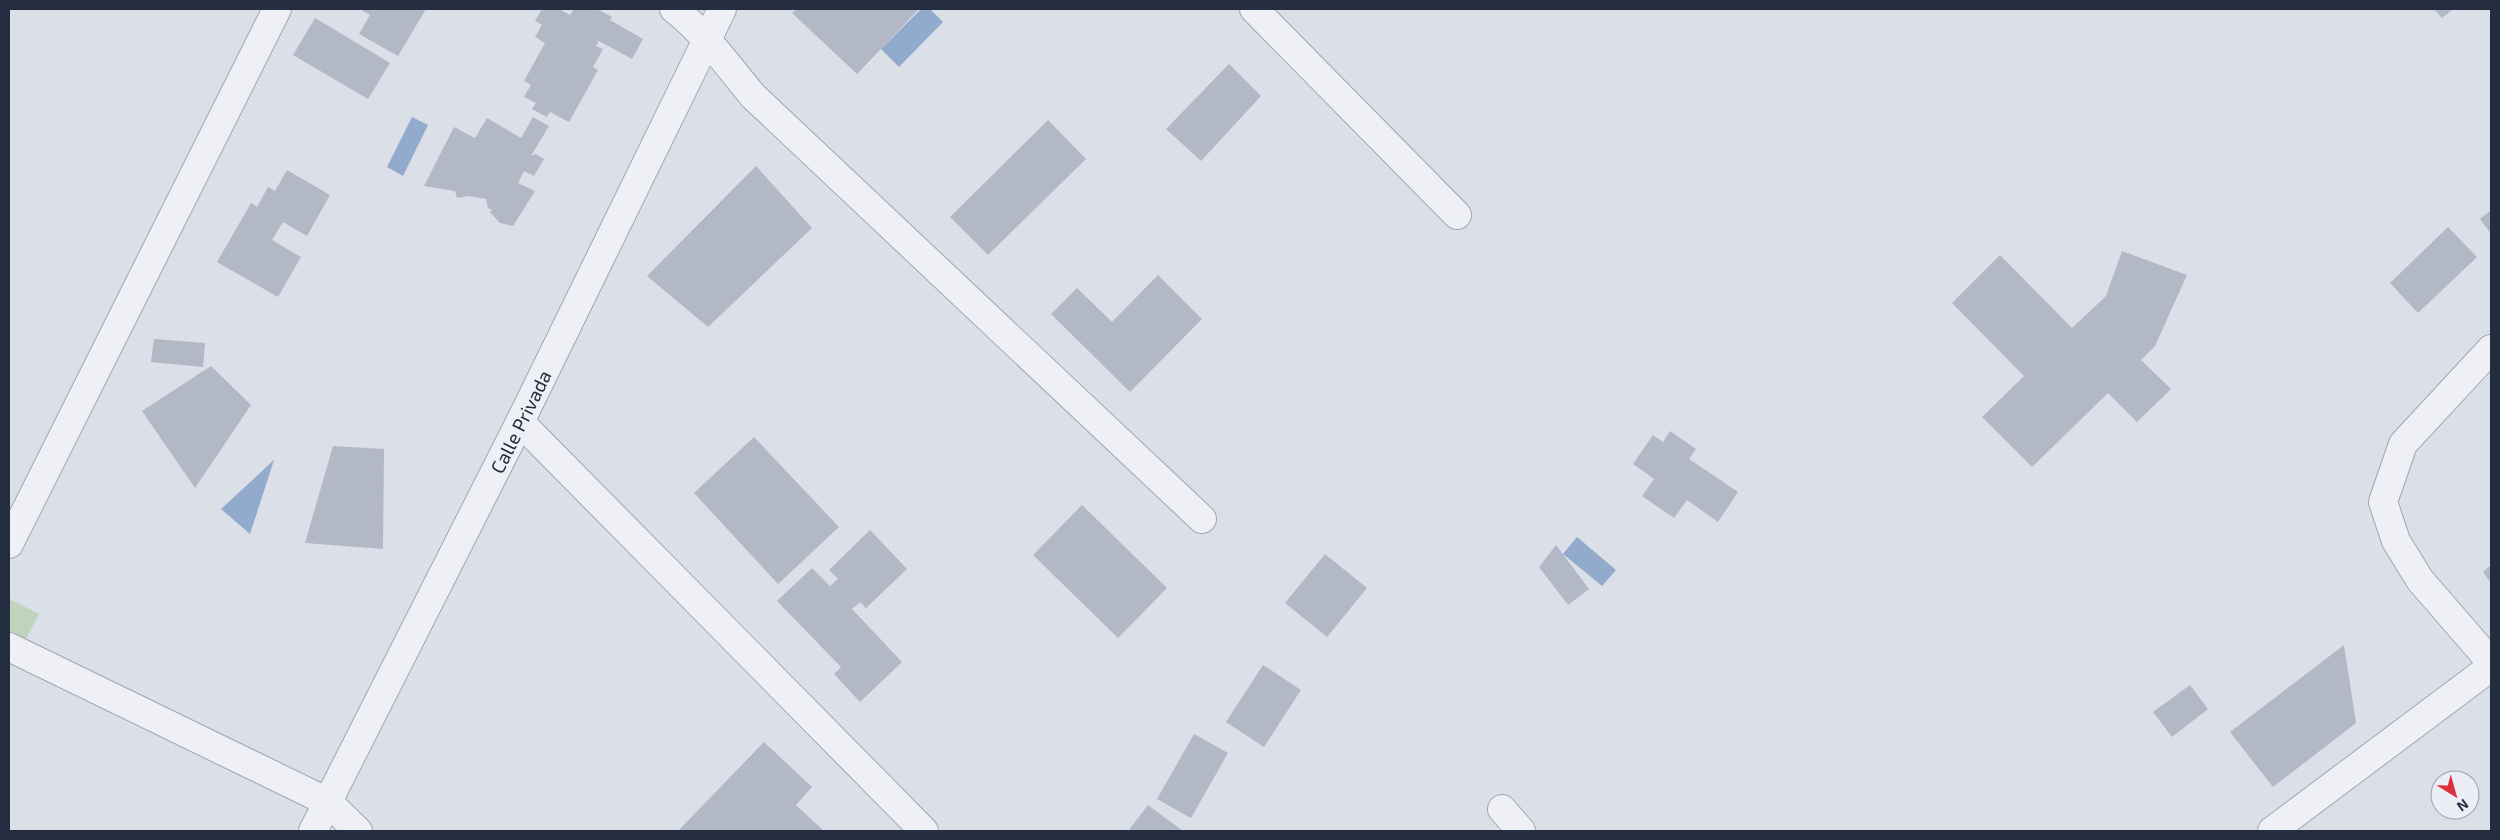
<svg xmlns="http://www.w3.org/2000/svg" width="2500" height="840" viewBox="0 0 2500 840" font-family="'Exo 2',sans-serif">
	<style>
		.green { fill: #c0d3bb }
		.water { fill: #92aacc }
		.building { fill: #b2b8c5 }
		.lines { fill: none; stroke-linecap: round; stroke-linejoin: round }
		.minor-casing { stroke: #a0a6b2; stroke-width: 30 }
		.minor { stroke: #eef0f6; stroke-width: 28 }
		.labels { text-anchor: middle; dominant-baseline: central; stroke-width: 4; stroke-linejoin: round; paint-order: stroke }
		.street-label { font-size: 19px; fill: #242c3f; stroke: #ebeef5 }
	</style>
	<rect width="100%" height="100%" fill="#dbdfe8"/>
	<polygon class="green" points="9,599 39,614 15,659 9,656"/>
	<g class="water">
		<polygon points="921,9 930,9 943,22 899,67 881,49"/>
		<polygon points="412,117 428,125 403,176 387,167"/>
		<polygon points="274,460 250,534 221,509"/>
		<polygon points="1577,537 1616,570 1602,586 1563,554"/>
	</g>
	<g class="building">
		<polygon points="360,9 426,9 398,56 359,34 370,15"/>
		<polygon points="542,9 559,9 570,15 574,9 597,9 612,17 610,20 643,39 632,59 599,41 596,46 603,49 593,67 598,70 569,122 550,112 547,117 532,109 536,103 524,97 531,85 524,81 545,43 535,37 542,25 535,21"/>
		<polygon points="797,9 919,9 857,74 792,13"/>
		<polygon points="2434,9 2453,9 2442,18"/>
		<polygon points="315,18 390,63 368,99 293,55"/>
		<polygon points="1229,64 1261,96 1201,161 1166,129"/>
		<polygon points="533,117 549,126 531,156 536,154 544,159 534,176 524,171 518,183 535,191 513,226 500,223 490,212 492,210 488,208 486,199 469,196 457,198 455,191 424,186 454,127 475,138 487,118 521,138"/>
		<polygon points="1048,120 1086,159 988,255 950,217"/>
		<polygon points="756,166 812,228 708,327 647,276"/>
		<polygon points="287,170 330,195 307,236 283,222 272,240 301,257 278,297 217,262 251,203 257,207 268,187 275,191"/>
		<polygon points="2491,210 2491,234 2480,219"/>
		<polygon points="2448,227 2477,257 2418,313 2390,283"/>
		<polygon points="2122,251 2187,275 2155,346 2141,360 2171,389 2137,422 2108,393 2032,467 1982,417 2024,376 1952,303 2000,255 2072,328 2106,296"/>
		<polygon points="1158,275 1202,319 1130,392 1051,314 1077,288 1112,322"/>
		<polygon points="154,339 205,343 203,367 151,362"/>
		<polygon points="211,366 251,405 195,488 142,411"/>
		<polygon points="1670,431 1696,449 1689,459 1738,492 1718,522 1687,500 1674,518 1642,496 1654,479 1633,464 1653,435 1663,442"/>
		<polygon points="754,437 839,527 778,584 694,493"/>
		<polygon points="333,446 384,449 383,549 305,543"/>
		<polygon points="1082,505 1167,588 1118,638 1033,555"/>
		<polygon points="870,530 907,569 866,608 860,602 852,609 902,662 860,702 834,674 841,667 777,601 812,568 830,586 838,579 829,570"/>
		<polygon points="1556,545 1589,589 1568,605 1539,567"/>
		<polygon points="1325,554 1367,588 1327,637 1285,603"/>
		<polygon points="2491,565 2491,583 2483,572"/>
		<polygon points="2344,645 2356,723 2273,787 2230,732"/>
		<polygon points="1263,665 1301,690 1264,747 1226,722"/>
		<polygon points="2190,685 2208,709 2172,737 2153,712"/>
		<polygon points="1194,734 1228,753 1191,818 1157,799"/>
		<polygon points="764,742 812,787 796,805 824,831 678,831"/>
		<polygon points="1148,805 1183,831 1128,831"/>
	</g>
	<g class="lines">
		<defs>
			<g id="minor">
				<path d="M674 9C705 33 728 66 753 96L1202 519"/>
				<polyline points="1254,9 1457,215"/>
				<polyline points="2491,349 2403,444 2383,502 2396,541 2420,580 2491,662"/>
				<polyline points="520,422 924,831"/>
				<polyline points="9,544 277,9"/>
				<polyline points="9,647 328,802 358,831"/>
				<polyline points="1502,809 1521,831"/>
				<path id="s1" d="M313 831 520 422 722 9"/>
				<polyline points="2272,831 2491,667"/>
			</g>
		</defs>
		<use href="#minor" class="minor-casing"/>
		<use href="#minor" class="minor"/>
	</g>
	<g class="labels">
		<g class="street-label">
			<text stroke="none"><textPath href="#s1" startOffset="459">Calle Privada</textPath></text>
		</g>
	</g>
	<rect width="2500" height="840" fill="none" stroke="#242c3f" stroke-width="20"/>
	<g transform="translate(2455 795) rotate(143)"><circle r="24" fill="#ebeef5" stroke="#9ba0ac"/>
	<path d="M0-4L9 19L0 12L-9 19Z" fill="#dd303e"/>
	<text y="-8" font-size="14" font-weight="bold" text-anchor="middle" fill="#242c3f">N</text>
	</g>
</svg>
